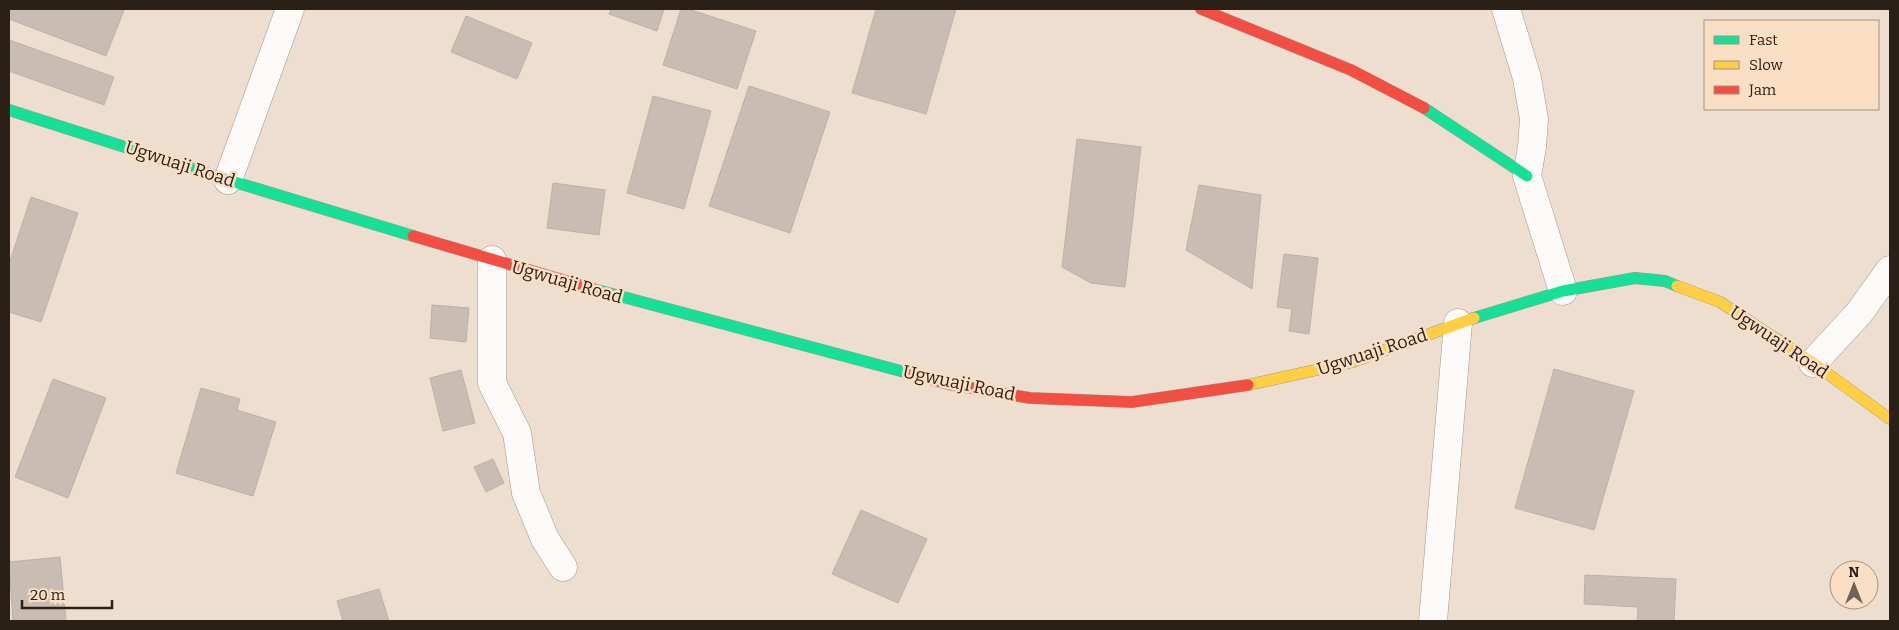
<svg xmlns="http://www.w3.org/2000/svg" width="1899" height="630" viewBox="0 0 1899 630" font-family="Bitter,serif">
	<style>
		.building { fill: #c9bdb3; stroke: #bdb0a6 }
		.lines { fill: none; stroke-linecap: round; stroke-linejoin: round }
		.street-casing { stroke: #a2978c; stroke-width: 29 }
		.fast-casing { stroke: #a2978c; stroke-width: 12 }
		.slow-casing { stroke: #a2978c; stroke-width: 12 }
		.jam-casing { stroke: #a2978c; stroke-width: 12 }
		.street { stroke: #fcfaf8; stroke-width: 28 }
		.fast { stroke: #16e098; stroke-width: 11 }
		.slow { stroke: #ffcf43; stroke-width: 11 }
		.jam { stroke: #f24e42; stroke-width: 11 }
		.labels { text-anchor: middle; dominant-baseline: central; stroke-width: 5; stroke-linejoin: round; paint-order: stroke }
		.street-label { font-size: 18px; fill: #2a2016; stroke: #f9dec4 }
	</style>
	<rect width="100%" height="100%" fill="#edded0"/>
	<g class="building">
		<polygon points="9,9 120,9 124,10 106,56 9,19"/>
		<polygon points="611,9 664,9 657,31 609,14"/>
		<polygon points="681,9 688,9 756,31 737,89 663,65"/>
		<polygon points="876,9 956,9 926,114 852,93"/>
		<polygon points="466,16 532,43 517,79 451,52"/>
		<polygon points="9,40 114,77 104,105 9,71"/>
		<polygon points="749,86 830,112 790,233 709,206"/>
		<polygon points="653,96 711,111 684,209 627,193"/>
		<polygon points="1077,139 1141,147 1125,287 1091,283 1062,267"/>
		<polygon points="553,183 605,190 599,235 547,228"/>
		<polygon points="1199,185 1261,195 1252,289 1186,250"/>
		<polygon points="31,197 78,213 41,322 9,312 9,264"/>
		<polygon points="1284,254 1318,258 1309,334 1289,331 1292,309 1277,307"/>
		<polygon points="432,305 469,308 466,342 430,338"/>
		<polygon points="1554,369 1634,391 1594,530 1515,508"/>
		<polygon points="461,370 475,423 443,431 430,378"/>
		<polygon points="53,379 106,398 68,498 15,477"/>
		<polygon points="201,388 240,399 237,410 276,422 253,496 176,473"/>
		<polygon points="493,459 504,483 486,492 474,467"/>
		<polygon points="861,510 927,539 898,603 832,574"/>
		<polygon points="60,557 66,621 13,621 9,562"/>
		<polygon points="1585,575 1676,579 1674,621 1637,621 1638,607 1584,604"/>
		<polygon points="379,589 389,621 343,621 337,601"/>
	</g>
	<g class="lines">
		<defs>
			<g id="street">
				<polyline points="1506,9 1527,78 1534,119 1532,147 1527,176 1563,291"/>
				<polyline points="228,180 290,9"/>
				<polyline points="492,260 492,383 517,433 526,493 545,539 563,567"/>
				<polyline points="1813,363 1859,313 1890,270"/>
				<polyline points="1433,621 1458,323"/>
			</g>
			<g id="fast">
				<polyline points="1424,108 1527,176"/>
				<polyline points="9,110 228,180 413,236"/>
				<polyline points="597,290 912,374"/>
				<polyline points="1474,318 1563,291 1635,278 1665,281 1677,286"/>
			</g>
			<g id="slow">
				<polyline points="1677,286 1720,302 1813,363 1890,419"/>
				<polyline points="1248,385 1352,362 1474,318"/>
			</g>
			<g id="jam">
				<polyline points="1201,9 1351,70 1424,108"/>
				<polyline points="413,236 597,290"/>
				<polyline points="912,374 948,384 1030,398 1132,402 1248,385"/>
			</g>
		</defs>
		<use href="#street" class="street-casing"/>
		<use href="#fast" class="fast-casing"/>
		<use href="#slow" class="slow-casing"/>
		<use href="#jam" class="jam-casing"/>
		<use href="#street" class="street"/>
		<use href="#fast" class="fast"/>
		<use href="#slow" class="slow"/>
		<use href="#jam" class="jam"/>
	</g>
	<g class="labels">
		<g class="street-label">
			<text transform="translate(180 164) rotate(18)">Ugwuaji Road</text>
			<text transform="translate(567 282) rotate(16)">Ugwuaji Road</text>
			<text transform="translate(1779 342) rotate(34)">Ugwuaji Road</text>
			<text transform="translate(1372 352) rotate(-18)">Ugwuaji Road</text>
			<text transform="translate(959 383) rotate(12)">Ugwuaji Road</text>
		</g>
	</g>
	<rect width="1899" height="630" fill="none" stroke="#2a2016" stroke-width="20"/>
	<rect x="1704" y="20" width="175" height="90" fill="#f9dec4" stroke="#a6927e"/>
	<rect x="1714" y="36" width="25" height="8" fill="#16e098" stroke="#a6927e"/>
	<text x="1749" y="45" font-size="15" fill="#2a2016">Fast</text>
	<rect x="1714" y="61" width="25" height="8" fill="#ffcf43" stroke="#a6927e"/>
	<text x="1749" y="70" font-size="15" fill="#2a2016">Slow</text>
	<rect x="1714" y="86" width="25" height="8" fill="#f24e42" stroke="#a6927e"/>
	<text x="1749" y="95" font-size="15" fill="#2a2016">Jam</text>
	<g transform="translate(1854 585)"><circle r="24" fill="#f9dec4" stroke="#a6927e"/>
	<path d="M0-4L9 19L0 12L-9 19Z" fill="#6e6257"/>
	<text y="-8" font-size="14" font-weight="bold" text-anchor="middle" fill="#2a2016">N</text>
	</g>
	<path d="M22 600v8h90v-8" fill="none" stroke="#2a2016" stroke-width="2.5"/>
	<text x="30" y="600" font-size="15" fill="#2a2016" stroke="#f9dec4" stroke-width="4" paint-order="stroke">20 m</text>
</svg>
